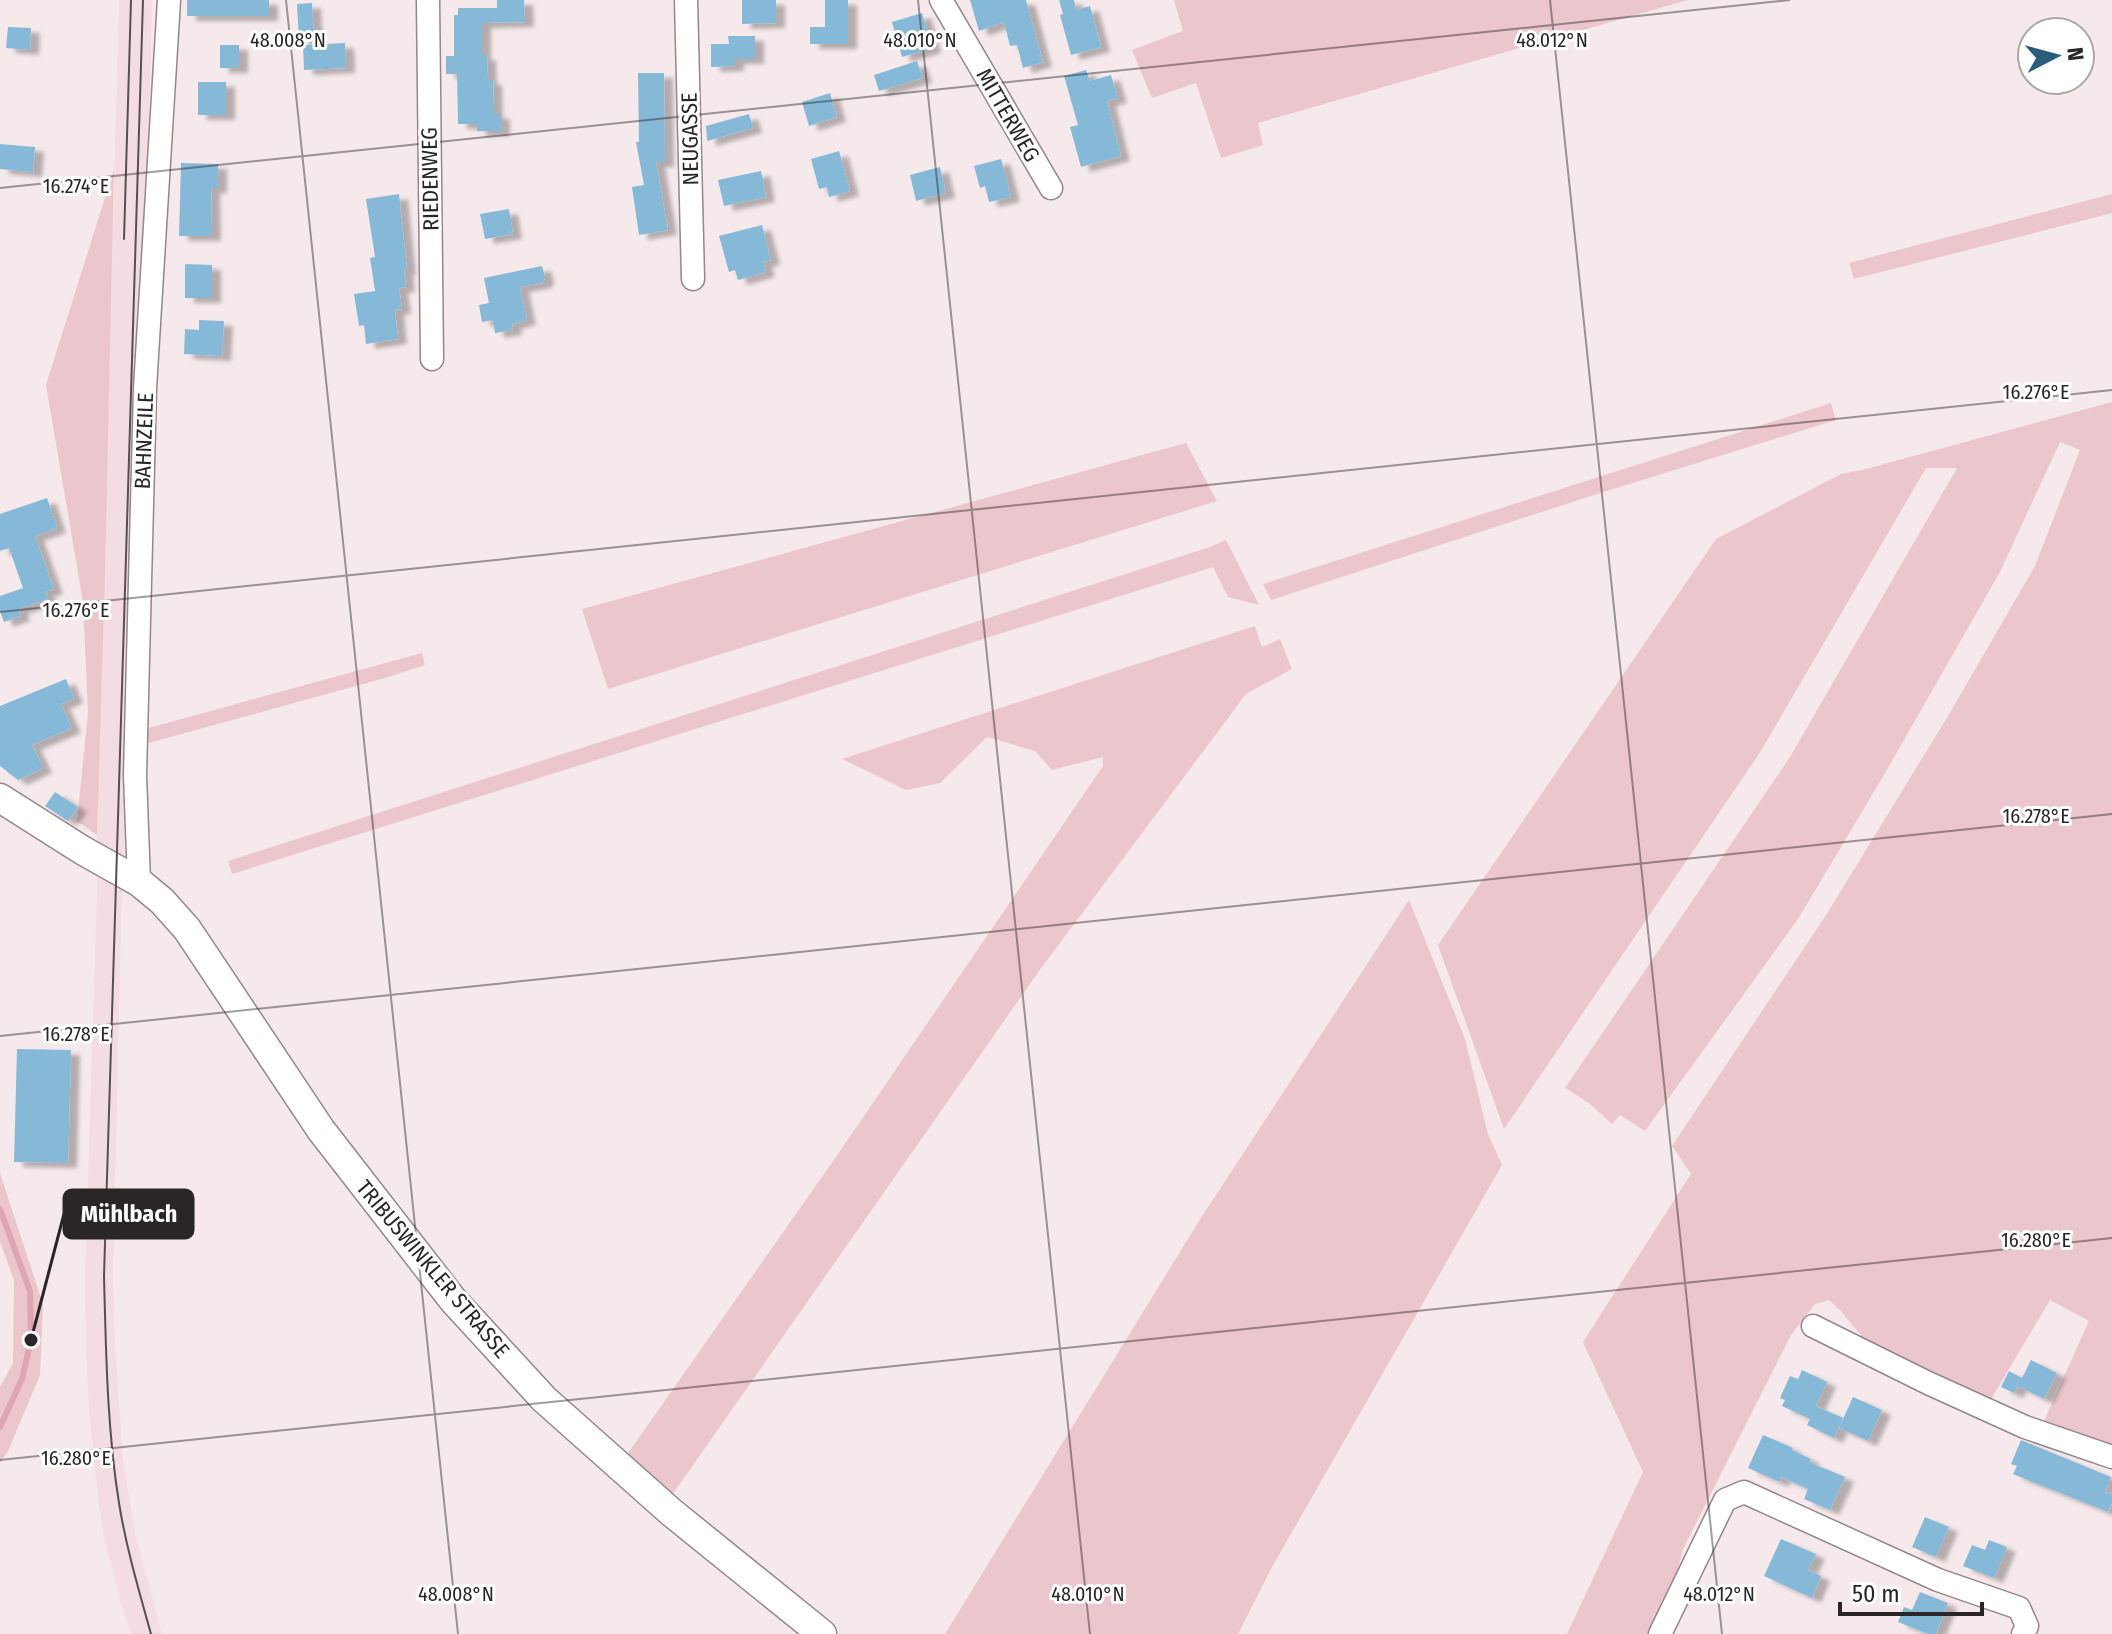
<svg xmlns="http://www.w3.org/2000/svg" width="2112" height="1634" viewBox="0 0 2112 1634" font-family="'Fira Sans Condensed',sans-serif">
	<style>
		.built { fill: #f3dde2 }
		.green { fill: #ebc6cd }
		.lines { fill: none; stroke-linecap: round; stroke-linejoin: round }
		.stream { stroke: #dfa5b2; stroke-width: 6 }
		.building { fill: #86b9d8; filter: url(#shadow) }
		.minor-casing { stroke: #93878a; stroke-width: 25 }
		.tertiary-casing { stroke: #93878a; stroke-width: 31 }
		.minor { stroke: #fff; stroke-width: 22 }
		.tertiary { stroke: #fff; stroke-width: 28 }
		.tram { stroke: #565051; stroke-width: 2 }
		.ticks { fill: none; stroke: #2a2526; stroke-width: 2; stroke-opacity: 0.45 }
		.labels { text-anchor: middle; dominant-baseline: central; stroke-width: 6; stroke-linejoin: round; paint-order: stroke }
		.street-label { font-size: 22px; fill: #2a2526; stroke: #fff }
		.ticks-label { font-size: 20px; text-anchor: middle; fill: #2a2526; stroke: #fff; stroke-width: 6; stroke-linejoin: round; paint-order: stroke }
		.leader { fill: none; stroke: #2a2526; stroke-width: 3 }
		.callout-dot { fill: #2a2526; stroke: #fff; stroke-width: 3 }
		.callout { fill: #2a2526; stroke: #2a2526; stroke-width: 3 }
		.callout-label { font-size: 24px; text-anchor: middle; font-weight: bold; fill: #fff }
	</style>
	<defs>
		<filter id="shadow"><feDropShadow dx="9" dy="5" stdDeviation="2" flood-color="#0004"/></filter>
	</defs>
	<rect width="100%" height="100%" fill="#f6e9eb"/>
	<polygon class="built" points="119,0 152,0 147,213 121,922 113,1276 115,1348 123,1459 136,1537 162,1634 131,1634 121,1604 105,1542 99,1506 89,1410 86,1350 85,1276 97,893 97,835"/>
	<g class="green">
		<polygon points="1174,0 1688,0 1258,123 1263,145 1221,158 1196,83 1152,98 1132,50 1183,31"/>
		<polygon points="114,169 105,574 97,835 77,821 88,713 83,602 46,385"/>
		<polygon points="2112,194 2112,213 1854,279 1849,263"/>
		<polygon points="2112,402 2112,1450 2043,1423 2089,1321 2050,1300 1987,1406 1898,1380 1840,1310 1829,1300 1815,1304 1791,1335 1683,1549 1673,1589 1652,1634 1567,1634 1643,1472 1583,1342 1691,1174 1672,1146 1828,912 1948,716 2035,566 2080,450 2060,442 2000,572 1881,780 1798,919 1645,1131 1620,1115 1612,1124 1589,1103 1565,1088 1790,757 1957,468 1926,468 1759,754 1504,1129 1438,945 1716,539 1841,474 1862,470"/>
		<polygon points="1831,403 1836,420 1594,495 1271,600 1263,584"/>
		<polygon points="1186,443 1217,501 608,689 582,609"/>
		<polygon points="1226,540 1259,605 1228,597 1213,567 232,874 228,861 1207,548"/>
		<polygon points="1255,626 1262,647 1280,639 1292,669 1246,694 1039,971 672,1495 626,1456 838,1154 1103,766 1103,757 1052,770 1035,751 987,737 940,783 906,790 842,759"/>
		<polygon points="422,653 425,665 385,678 145,744 145,729"/>
		<polygon points="1409,900 1465,1039 1488,1134 1502,1165 1272,1567 1238,1634 945,1634 1199,1221"/>
		<polygon points="0,1173 43,1304 40,1375 8,1451 0,1463 0,1387 13,1363 14,1280 0,1242"/>
	</g>
	<g class="lines">
		<polyline class="stream" points="0,1209 30,1291 31,1340 22,1379 0,1427"/>
	</g>
	<g class="building">
		<rect x="187" y="0" width="82" height="16"/>
		<polygon points="497,0 524,0 525,22 482,23 482,55 487,55 488,80 493,80 494,114 501,114 501,131 477,131 477,124 458,124 457,74 446,74 446,56 454,56 454,15 458,15 458,8 497,8"/>
		<polygon points="742,0 776,0 776,23 742,24"/>
		<polygon points="825,0 848,0 848,44 810,44 810,27 825,27"/>
		<polygon points="970,0 1026,0 1043,62 1023,68 1017,45 1010,46 1004,22 979,31"/>
		<polygon points="1059,0 1074,0 1076,10 1090,6 1101,47 1071,55 1060,15 1063,14"/>
		<polygon points="312,3 314,40 299,40 297,4"/>
		<polygon points="922,13 932,48 902,57 892,22"/>
		<polygon points="8,27 31,28 30,50 6,48"/>
		<polygon points="728,36 755,36 755,59 735,59 735,66 711,67 711,44 729,44"/>
		<polygon points="345,43 346,68 304,70 303,45"/>
		<rect x="220" y="45" width="19" height="23"/>
		<polygon points="917,61 923,78 879,91 874,75"/>
		<polygon points="1086,70 1090,81 1111,75 1118,98 1107,101 1121,156 1081,167 1070,127 1078,125 1064,76"/>
		<polygon points="638,73 664,73 665,162 656,162 668,230 639,235 632,187 644,185 636,142 639,142"/>
		<rect x="198" y="82" width="28" height="33"/>
		<polygon points="830,93 837,117 809,126 802,102"/>
		<polygon points="749,114 753,128 707,141 706,126"/>
		<polygon points="0,144 35,147 33,172 0,169"/>
		<polygon points="839,151 850,191 829,197 827,187 819,189 811,159"/>
		<polygon points="1001,159 1011,197 989,202 985,186 980,188 974,166"/>
		<polygon points="181,163 218,164 218,188 211,188 212,236 179,236"/>
		<polygon points="940,167 946,193 916,201 910,175"/>
		<polygon points="761,171 766,197 724,206 718,180"/>
		<polygon points="399,194 407,270 404,270 406,287 399,288 402,309 395,310 398,339 366,344 364,325 359,326 354,294 375,291 370,258 375,257 366,199"/>
		<polygon points="509,209 513,234 485,239 480,214"/>
		<polygon points="762,225 771,260 763,262 766,272 738,280 735,270 729,272 719,236"/>
		<polygon points="185,264 212,265 212,298 185,298"/>
		<polygon points="542,266 545,277 543,283 520,287 527,320 512,324 513,330 495,333 493,320 482,322 479,305 489,303 484,278"/>
		<polygon points="199,320 224,321 222,356 184,354 185,329 199,330"/>
		<polygon points="47,498 57,528 35,536 54,589 45,592 48,599 19,609 21,616 4,622 0,611 0,596 23,588 9,548 0,551 0,514"/>
		<polygon points="66,679 74,698 61,704 72,728 32,745 43,768 18,780 0,766 0,706"/>
		<polygon points="55,792 78,807 68,821 45,806"/>
		<polygon points="17,1049 71,1050 68,1163 14,1162"/>
		<polygon points="2031,1360 2057,1373 2044,1399 2018,1386 2014,1393 2001,1387 2009,1371 2022,1378"/>
		<polygon points="1802,1370 1827,1382 1816,1406 1843,1418 1834,1438 1807,1425 1810,1419 1782,1406 1785,1400 1780,1398 1790,1376 1798,1379"/>
		<polygon points="1853,1397 1882,1410 1868,1441 1839,1428"/>
		<polygon points="1763,1435 1793,1448 1792,1450 1811,1459 1809,1462 1845,1477 1830,1510 1804,1499 1808,1489 1781,1477 1780,1482 1748,1468"/>
		<polygon points="2021,1440 2111,1477 2105,1492 2112,1494 2112,1503 2108,1512 2013,1474 2017,1466 2011,1464"/>
		<polygon points="1925,1517 1949,1527 1936,1557 1912,1547"/>
		<polygon points="1781,1539 1816,1554 1808,1570 1821,1576 1812,1598 1764,1576"/>
		<polygon points="1989,1540 2007,1547 1994,1578 1963,1566 1972,1545 1985,1550"/>
		<polygon points="1920,1592 1948,1603 1936,1634 1928,1634 1898,1622 1904,1607 1912,1610"/>
	</g>
	<g class="lines">
		<defs>
			<g id="minor">
				<polyline points="428,0 432,359"/>
				<polyline points="686,0 693,279"/>
				<polyline points="941,0 1051,188"/>
				<polyline points="139,882 135,775 145,388 169,0"/>
				<polyline points="1813,1326 1928,1383 2025,1427 2112,1457"/>
				<polyline points="1660,1634 1725,1500 1744,1492 1938,1580 2019,1608 2027,1626 2023,1634"/>
			</g>
			<polyline id="tertiary" points="0,798 82,850 139,882 162,901 187,929 321,1130 453,1300 544,1399 671,1512 822,1634"/>
		</defs>
		<use href="#minor" class="minor-casing"/>
		<use href="#tertiary" class="tertiary-casing"/>
		<use href="#minor" class="minor"/>
		<use href="#tertiary" class="tertiary"/>
		<g class="tram">
			<path d="M143 0 104 1276C106 1352 107 1428 119 1503 126 1547 139 1591 151 1634"/>
			<polyline points="124,239 131,0"/>
		</g>
	</g>
	<path class="ticks" d="M286 0 458 1634M918 0 1090 1634M1550 0 1722 1634M0 188 1790 0M0 612 2112 390M0 1036 2112 814M0 1460 2112 1238"/>
	<g class="labels">
		<g class="street-label">
			<text transform="translate(1008 115) rotate(60)">MITTERWEG</text>
			<text transform="translate(690 139) rotate(-91)">NEUGASSE</text>
			<text transform="translate(430 179) rotate(-91)">RIEDENWEG</text>
			<text transform="translate(144 441) rotate(-88)">BAHNZEILE</text>
			<text transform="translate(433 1269) rotate(50)">TRIBUSWINKLER STRASSE</text>
		</g>
	</g>
	<g class="ticks-label">
		<text x="288" y="47">48.008°N</text>
		<text x="920" y="47">48.010°N</text>
		<text x="1552" y="47">48.012°N</text>
		<text x="76" y="193">16.274°E</text>
		<text x="2036" y="399">16.276°E</text>
		<text x="76" y="617">16.276°E</text>
		<text x="2036" y="823">16.278°E</text>
		<text x="76" y="1041">16.278°E</text>
		<text x="2036" y="1247">16.280°E</text>
		<text x="76" y="1465">16.280°E</text>
		<text x="456" y="1601">48.008°N</text>
		<text x="1088" y="1601">48.010°N</text>
		<text x="1719" y="1601">48.012°N</text>
	</g>
	<path class="leader" d="M31 1340L64 1214"/>
	<circle class="callout-dot" cx="31" cy="1340" r="8"/>
	<rect class="callout" x="64" y="1190" width="129" height="48" rx="8"/>
	<g class="callout-label">
		<text x="129" y="1222">Mühlbach</text>
	</g>
	<g transform="translate(2056 56) rotate(84)"><circle r="38" fill="#ffffff" stroke="#aaa8a8" stroke-width="2"/>
	<path d="M0-6L14 30L0 20L-14 30Z" fill="#295d7a"/>
	<text y="-12" font-size="22" font-weight="bold" text-anchor="middle" fill="#2a2526">N</text>
	</g>
	<path d="M1840 1602v12h142v-12" fill="none" stroke="#2a2526" stroke-width="4"/>
	<text x="1852" y="1602" font-size="24" fill="#2a2526" stroke="#ffffff" stroke-width="6" paint-order="stroke">50 m</text>
</svg>
